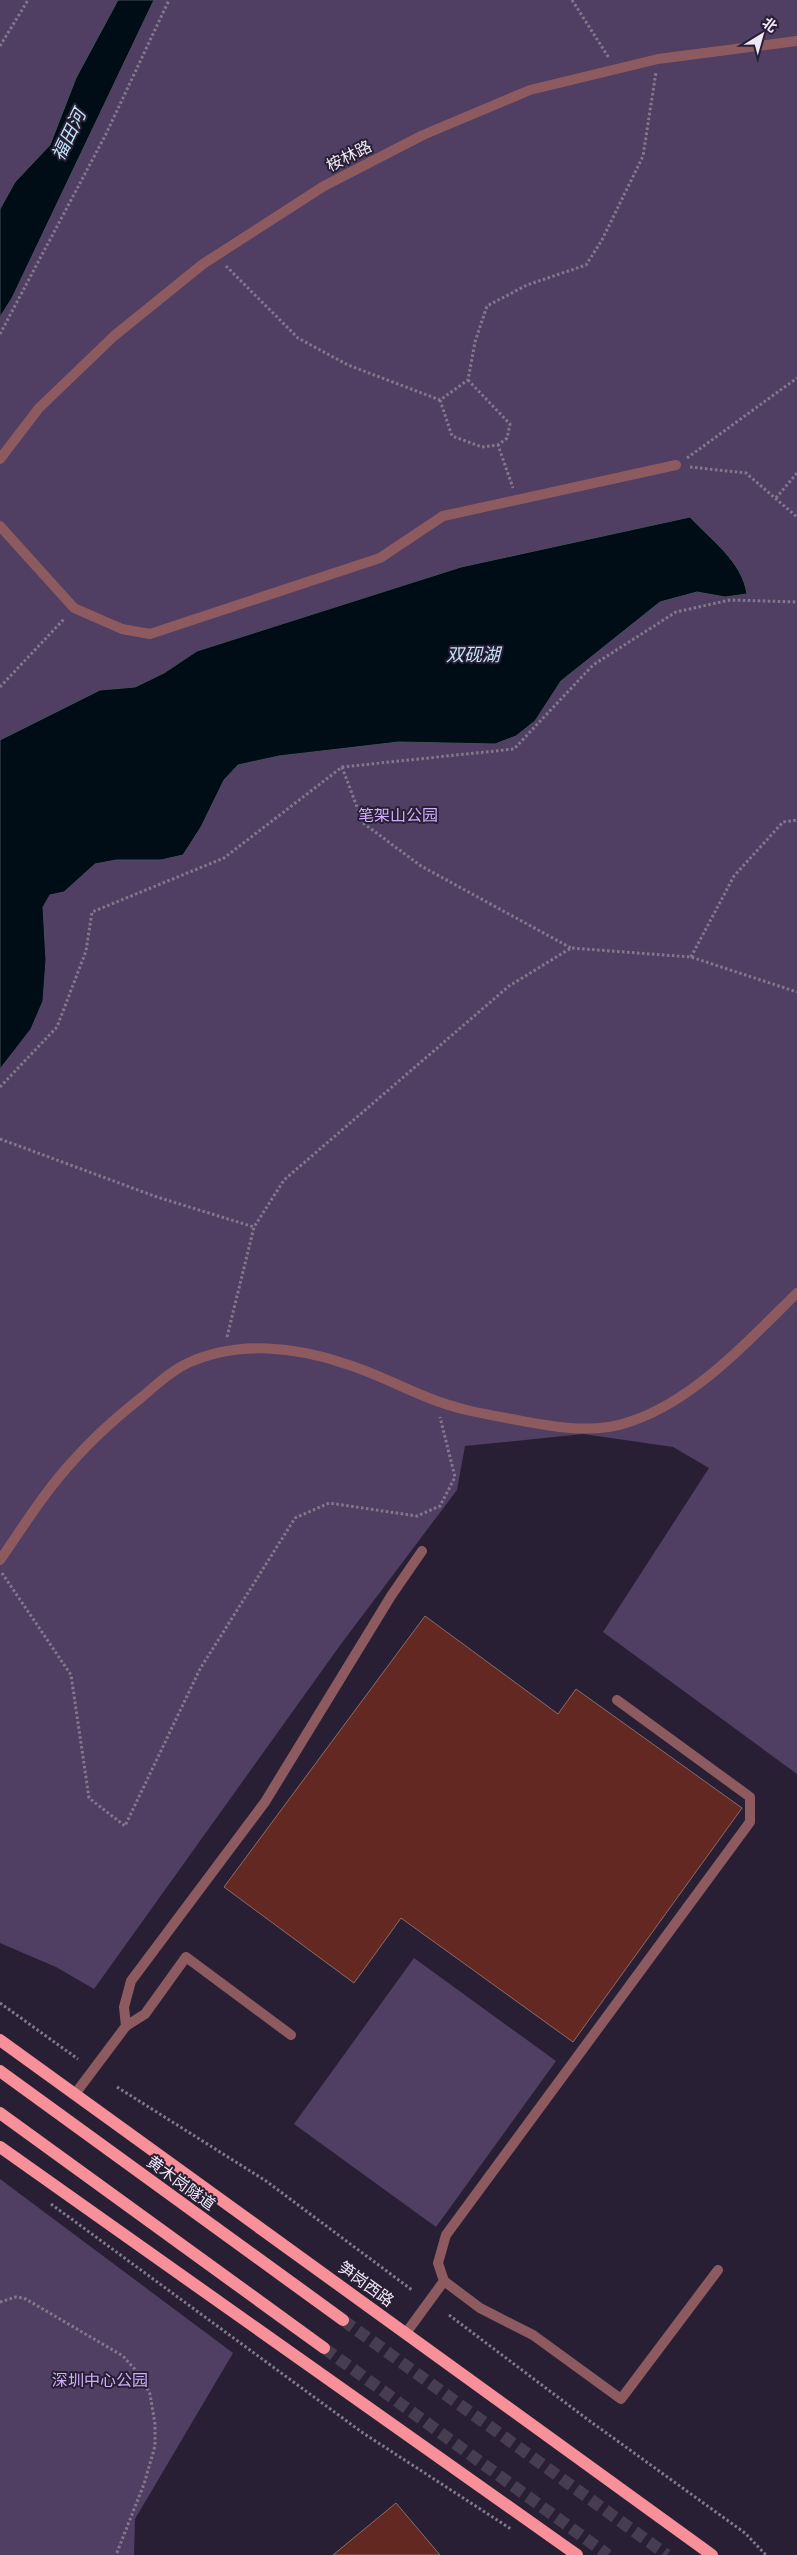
<svg xmlns="http://www.w3.org/2000/svg" width="797" height="2555" viewBox="0 0 797 2555" font-family="'Fira Sans Condensed','Noto Sans SC',sans-serif">
	<style>
		.green { fill: #503e63 }
		.water { fill: #000c16; stroke: #484e5a }
		.building { fill: #632822; stroke: #8b6d68 }
		.lines { fill: none; stroke-linecap: round; stroke-linejoin: round }
		.primary-tunnel { stroke: #473d51; stroke-width: 12; stroke-dasharray: 12 6; stroke-linecap: butt }
		.path { stroke: #827a8c; stroke-width: 3; stroke-dasharray: 2.5 2.5; stroke-linecap: butt }
		.service { stroke: #8d5b5f; stroke-width: 10 }
		.primary { stroke: #f79099; stroke-width: 12 }
		.labels { text-anchor: middle; dominant-baseline: central; stroke-width: 4; stroke-linejoin: round; paint-order: stroke }
		.street-label { font-size: 16px; fill: #efe9f7; stroke: #291f34 }
		.park-label { font-size: 16px; fill: #d2adfd; stroke: #291f34 }
		.water-label { font-size: 18px; font-style: italic; fill: #c0e5f8; stroke: #291f34 }
	</style>
	<rect width="100%" height="100%" fill="#291f34"/>
	<g class="green">
		<polygon points="0,0 797,0 797,1774 603,1632 709,1468 673,1447 583,1434 465,1446 457,1490 341,1644 94,1989 56,1967 0,1943"/>
		<polygon points="414,1958 556,2061 436,2227 294,2124"/>
		<polygon points="0,2179 233,2353 135,2519 134,2555 0,2555"/>
	</g>
	<g class="water">
		<polygon points="118,0 154,0 12,298 0,317 0,209 15,182 50,145 76,78"/>
		<path d="M690 517C711 540 742 561 747 594L725 597 697 592 660 602 561 681 535 721 516 736 495 744 399 742 279 756 238 765 224 780 201 827 183 855 161 860H116L95 864 64 892 50 895 43 907 46 960 43 1001 31 1029 0 1069V740L100 690 135 687 164 673 197 651 461 567Z"/>
	</g>
	<g class="building">
		<polygon points="425,1616 558,1714 576,1689 742,1808 573,2042 401,1918 354,1983 224,1887"/>
		<polygon points="396,2503 440,2555 333,2555"/>
	</g>
	<g class="lines">
		<g class="primary-tunnel">
			<polyline points="343,2320 667,2555"/>
			<polyline points="324,2348 608,2555"/>
		</g>
		<g class="path">
			<polyline points="572,0 609,58"/>
			<polyline points="0,46 28,0"/>
			<polyline points="226,266 298,338 348,365 440,400 468,380 475,342 487,306 527,285 586,265 602,240 643,156 656,72"/>
			<polyline points="0,334 106,134 169,0"/>
			<polyline points="468,380 510,424 507,438 498,445"/>
			<polyline points="440,400 452,436 482,447 498,445 513,488"/>
			<polyline points="687,458 797,378"/>
			<polyline points="690,467 746,473 797,517"/>
			<polyline points="776,498 797,473"/>
			<polyline points="0,687 65,618"/>
			<polyline points="342,767 363,823 421,866 571,948"/>
			<polyline points="691,957 734,876 783,822 797,820"/>
			<polyline points="0,1087 57,1027 86,951 92,912 224,858 342,767 514,749 593,665 676,612 730,600 797,602"/>
			<polyline points="0,1139 157,1197 254,1227"/>
			<polyline points="227,1337 254,1227 284,1180 509,986 571,948 691,957 797,992"/>
			<polyline points="2,1573 71,1675 89,1798 125,1826 200,1669 295,1518 329,1503 417,1516 440,1506 455,1477 440,1417"/>
			<polyline points="0,2003 78,2059"/>
			<polyline points="117,2087 266,2181 412,2290"/>
			<polyline points="51,2204 363,2433 511,2529"/>
			<polyline points="0,2302 16,2297 24,2298 123,2356 140,2375 150,2394 155,2424 155,2446 144,2484 116,2555"/>
			<polyline points="449,2315 587,2419 745,2533 766,2555"/>
		</g>
		<g class="service">
			<polyline points="0,459 39,408 114,336 203,264 324,186 423,135 530,90 658,59 797,41"/>
			<polyline points="0,526 74,608 122,629 150,634 380,558 443,516 676,465"/>
			<path d="M0 1560C23 1527 45 1491 73 1461 94 1437 118 1416 142 1397 156 1385 172 1370 188 1363 238 1340 297 1347 346 1364 375 1373 401 1387 429 1398 456 1409 483 1414 512 1419 549 1426 592 1435 629 1422 694 1401 749 1340 797 1293"/>
			<polyline points="126,2026 145,2014 186,1957 291,2035"/>
			<polyline points="75,2094 126,2026 124,2007 131,1981 265,1802 391,1596 422,1551"/>
			<polyline points="444,2281 480,2308 533,2335 621,2399 718,2270"/>
			<polyline points="406,2333 444,2281 438,2263 446,2235 750,1822 750,1797 617,1700"/>
		</g>
		<g class="primary">
			<polyline points="0,2040 712,2555"/>
			<polyline points="0,2071 343,2320"/>
			<polyline points="0,2113 324,2348"/>
			<polyline points="0,2147 577,2555"/>
		</g>
	</g>
	<g class="labels">
		<g class="street-label">
			<text transform="translate(349 156) rotate(-27)">桉林路</text>
			<text transform="translate(181 2183) rotate(36)">黄木岗隧道</text>
			<text transform="translate(366 2284) rotate(36)">笋岗西路</text>
		</g>
		<g class="park-label">
			<text x="398" y="815">笔架山公园</text>
			<text x="100" y="2380">深圳中心公园</text>
		</g>
		<g class="water-label">
			<text transform="translate(69 135) rotate(-64)">福田河</text>
			<text x="473" y="655">双砚湖</text>
		</g>
	</g>
	<g transform="translate(762 35) rotate(37)" stroke="#291f34" stroke-width="4" paint-order="stroke">
	<path d="M0-4L9 19L0 12L-9 19Z" fill="#efe9f7"/>
	<text y="-8" font-size="14" font-weight="bold" text-anchor="middle" fill="#efe9f7">北</text>
	</g>
</svg>
